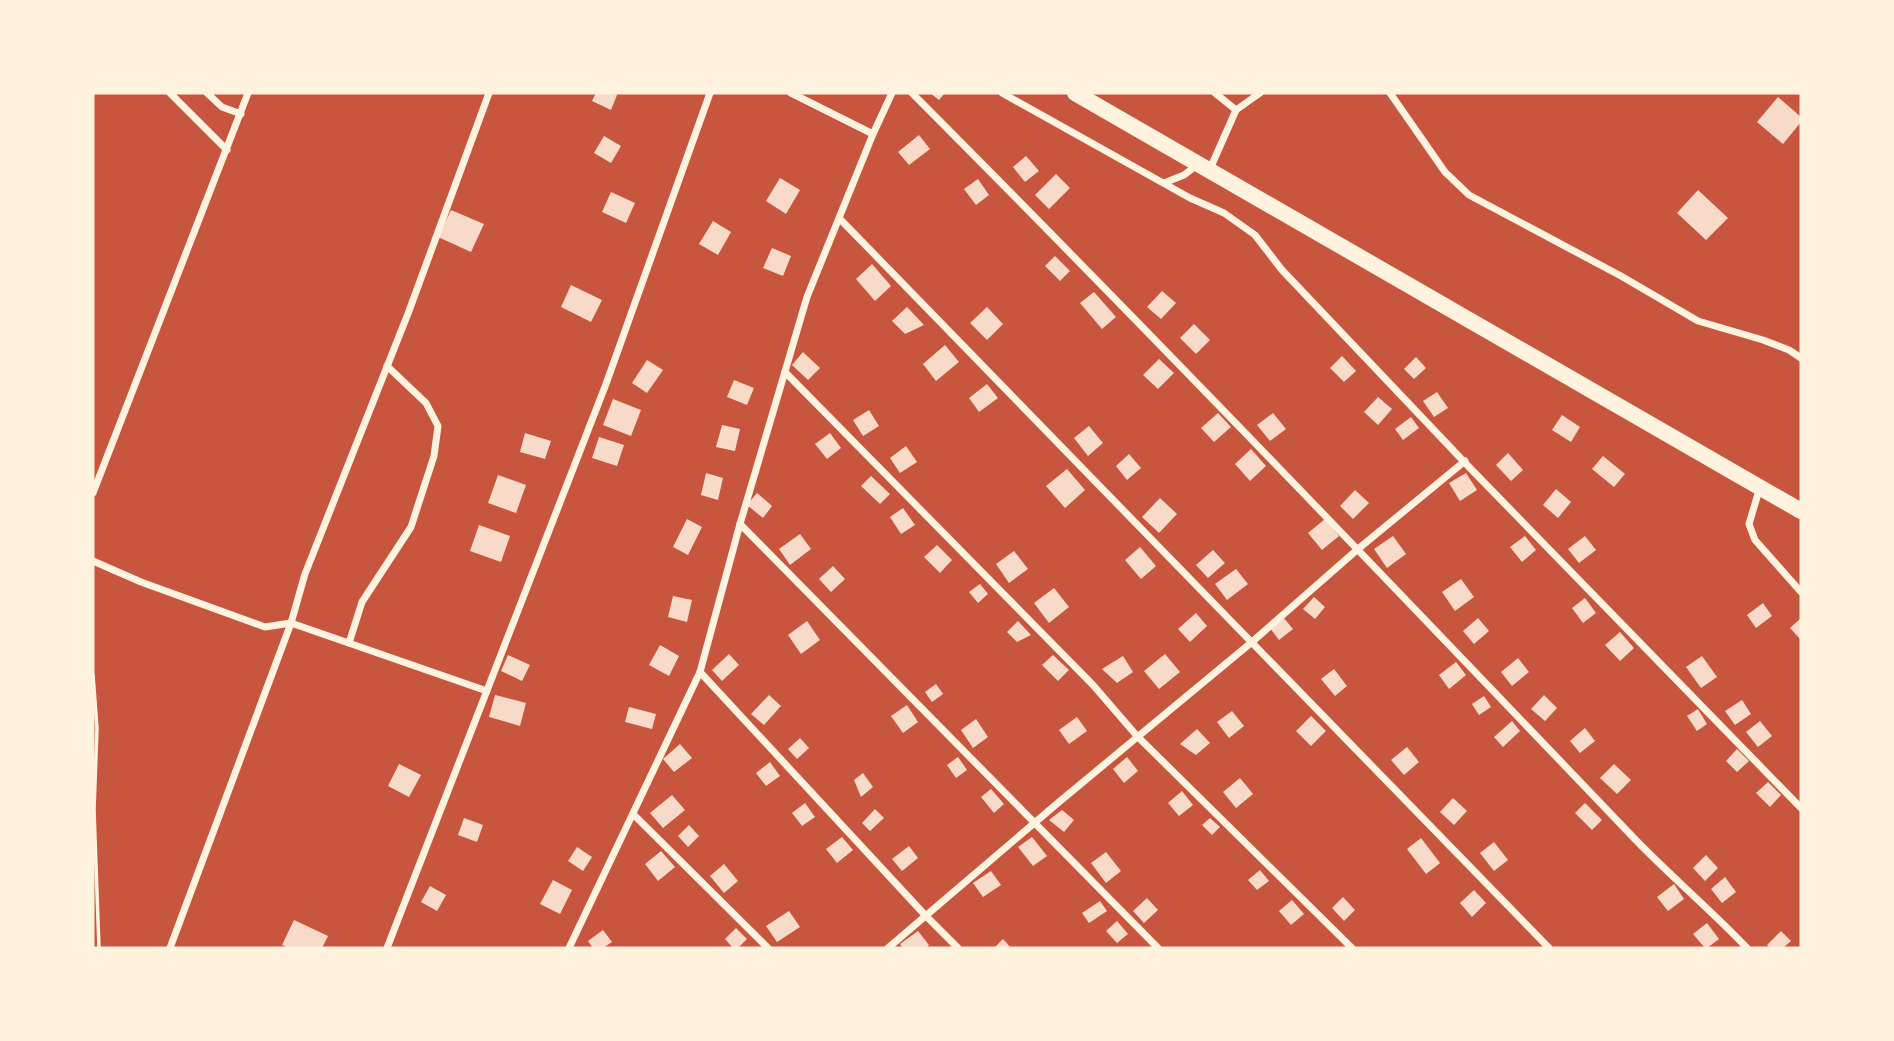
<svg xmlns="http://www.w3.org/2000/svg" width="1894" height="1041" viewBox="0 0 1894 1041" font-family="Helvetica,sans-serif">
	<style>
		.building { fill: #f7dbc8 }
		.lines { fill: none; stroke-linecap: round; stroke-linejoin: round }
		.path { stroke: #fff3e0; stroke-width: 3.5 }
		.minor { stroke: #fff3e0; stroke-width: 7 }
		.primary { stroke: #fff3e0; stroke-width: 16 }
	</style>
	<rect width="100%" height="100%" fill="#c8553d"/>
	<g class="building">
		<polygon points="596,93 612,93 617,95 611,110 592,101"/>
		<polygon points="930,93 945,93 939,100"/>
		<polygon points="1778,97 1801,117 1801,122 1783,144 1757,122"/>
		<polygon points="919,135 930,149 909,165 898,152"/>
		<polygon points="604,136 621,146 611,163 594,153"/>
		<polygon points="1026,156 1039,171 1025,182 1013,167"/>
		<polygon points="1056,174 1070,188 1049,209 1035,195"/>
		<polygon points="780,178 800,190 786,214 766,201"/>
		<polygon points="978,179 989,195 976,205 964,189"/>
		<polygon points="1698,190 1728,218 1706,240 1677,213"/>
		<polygon points="611,192 635,203 626,223 602,212"/>
		<polygon points="451,210 484,224 471,252 438,237"/>
		<polygon points="713,221 731,232 718,255 699,244"/>
		<polygon points="772,248 791,256 783,276 763,268"/>
		<polygon points="1055,256 1070,271 1060,281 1045,266"/>
		<polygon points="872,264 891,286 875,301 856,279"/>
		<polygon points="571,285 602,300 591,322 561,307"/>
		<polygon points="1162,291 1176,303 1161,319 1147,307"/>
		<polygon points="1094,292 1116,317 1102,329 1080,303"/>
		<polygon points="907,307 924,325 905,334 892,321"/>
		<polygon points="987,307 1003,324 987,340 970,323"/>
		<polygon points="1194,324 1210,340 1196,354 1180,338"/>
		<polygon points="945,345 959,362 936,381 923,364"/>
		<polygon points="803,352 820,368 808,380 792,365"/>
		<polygon points="1342,356 1356,371 1344,382 1330,368"/>
		<polygon points="1416,357 1426,368 1414,379 1404,369"/>
		<polygon points="1159,359 1174,373 1158,389 1143,375"/>
		<polygon points="647,360 663,370 647,393 632,383"/>
		<polygon points="734,380 754,388 747,405 727,397"/>
		<polygon points="987,384 998,398 979,412 969,398"/>
		<polygon points="1437,392 1448,408 1434,417 1423,401"/>
		<polygon points="1378,397 1392,409 1378,425 1364,412"/>
		<polygon points="613,399 641,410 631,436 603,425"/>
		<polygon points="869,410 879,426 863,436 853,420"/>
		<polygon points="1218,413 1231,427 1214,442 1201,428"/>
		<polygon points="1273,413 1286,429 1270,441 1257,425"/>
		<polygon points="1562,415 1580,427 1571,442 1552,430"/>
		<polygon points="1411,417 1419,428 1403,440 1395,429"/>
		<polygon points="722,425 740,429 735,451 716,447"/>
		<polygon points="1089,426 1103,443 1088,456 1074,438"/>
		<polygon points="525,433 551,441 545,459 520,452"/>
		<polygon points="830,433 841,448 827,459 815,444"/>
		<polygon points="599,437 624,445 617,466 592,458"/>
		<polygon points="906,446 917,462 900,473 890,458"/>
		<polygon points="1251,449 1266,466 1250,481 1235,464"/>
		<polygon points="1508,453 1523,470 1511,481 1496,465"/>
		<polygon points="1129,454 1141,468 1127,480 1116,466"/>
		<polygon points="1603,456 1625,474 1614,487 1592,469"/>
		<polygon points="1067,469 1085,490 1065,508 1046,486"/>
		<polygon points="706,473 723,478 718,500 701,495"/>
		<polygon points="1466,473 1477,490 1460,501 1449,483"/>
		<polygon points="498,475 526,485 516,513 488,503"/>
		<polygon points="871,476 890,494 880,504 861,486"/>
		<polygon points="1556,489 1571,502 1558,518 1543,505"/>
		<polygon points="1355,490 1369,503 1353,519 1340,506"/>
		<polygon points="757,493 772,506 763,518 747,505"/>
		<polygon points="1160,498 1177,514 1159,533 1142,517"/>
		<polygon points="903,508 915,525 901,534 890,517"/>
		<polygon points="687,519 702,527 688,555 673,547"/>
		<polygon points="1325,519 1339,536 1322,550 1308,533"/>
		<polygon points="479,525 510,536 501,562 470,551"/>
		<polygon points="800,534 811,549 790,565 779,549"/>
		<polygon points="1393,536 1406,554 1387,568 1374,549"/>
		<polygon points="1525,536 1536,550 1522,562 1510,547"/>
		<polygon points="1585,536 1596,550 1579,563 1568,549"/>
		<polygon points="937,545 952,560 940,573 924,557"/>
		<polygon points="1140,547 1156,566 1141,579 1125,560"/>
		<polygon points="1213,550 1225,563 1208,578 1196,565"/>
		<polygon points="1014,551 1028,569 1009,583 996,564"/>
		<polygon points="833,566 845,579 831,592 819,579"/>
		<polygon points="1236,569 1248,584 1227,600 1215,584"/>
		<polygon points="1461,579 1474,597 1455,611 1442,592"/>
		<polygon points="980,584 988,594 978,603 969,592"/>
		<polygon points="1054,588 1069,607 1049,623 1034,603"/>
		<polygon points="673,596 692,600 687,622 668,617"/>
		<polygon points="1314,597 1325,607 1315,619 1303,609"/>
		<polygon points="1585,598 1596,613 1583,623 1572,608"/>
		<polygon points="1763,603 1772,616 1756,628 1747,615"/>
		<polygon points="1196,613 1207,626 1190,642 1178,629"/>
		<polygon points="1283,617 1293,629 1279,640 1270,628"/>
		<polygon points="1478,618 1489,631 1474,644 1463,631"/>
		<polygon points="1801,618 1801,640 1790,628"/>
		<polygon points="807,621 820,640 801,654 788,635"/>
		<polygon points="1018,621 1031,635 1017,642 1007,632"/>
		<polygon points="1620,632 1634,648 1620,661 1605,645"/>
		<polygon points="660,645 679,656 669,676 649,665"/>
		<polygon points="729,654 739,665 722,681 712,670"/>
		<polygon points="1165,654 1180,672 1159,689 1144,671"/>
		<polygon points="508,655 530,665 522,681 501,671"/>
		<polygon points="1053,655 1069,670 1058,681 1042,665"/>
		<polygon points="1123,656 1133,672 1117,683 1102,669"/>
		<polygon points="1702,656 1717,677 1701,688 1686,667"/>
		<polygon points="1518,658 1529,672 1512,686 1501,672"/>
		<polygon points="1456,662 1466,675 1449,689 1439,675"/>
		<polygon points="1334,669 1347,686 1335,696 1321,679"/>
		<polygon points="936,684 943,694 932,702 925,692"/>
		<polygon points="495,695 526,703 520,726 489,717"/>
		<polygon points="769,695 781,706 764,725 751,714"/>
		<polygon points="1544,695 1557,708 1545,721 1531,709"/>
		<polygon points="1484,696 1491,707 1479,715 1472,704"/>
		<polygon points="1742,700 1751,714 1735,725 1725,711"/>
		<polygon points="907,705 918,722 903,733 891,716"/>
		<polygon points="629,707 656,714 652,729 625,722"/>
		<polygon points="1698,709 1707,724 1697,731 1687,716"/>
		<polygon points="1232,711 1244,726 1229,738 1217,722"/>
		<polygon points="1311,716 1326,731 1311,746 1296,731"/>
		<polygon points="1077,717 1087,731 1069,744 1059,730"/>
		<polygon points="976,719 988,737 973,748 961,730"/>
		<polygon points="1512,721 1520,731 1503,747 1494,737"/>
		<polygon points="1760,721 1772,736 1758,747 1746,732"/>
		<polygon points="1585,728 1595,741 1580,753 1570,741"/>
		<polygon points="1197,729 1210,743 1196,755 1180,744"/>
		<polygon points="800,738 809,748 797,759 788,749"/>
		<polygon points="680,744 692,758 674,772 663,759"/>
		<polygon points="1407,747 1419,762 1404,775 1391,760"/>
		<polygon points="1737,749 1749,761 1737,772 1726,761"/>
		<polygon points="958,757 967,770 956,778 947,765"/>
		<polygon points="1127,757 1138,771 1124,783 1113,769"/>
		<polygon points="770,762 780,776 766,786 756,773"/>
		<polygon points="399,764 421,775 409,797 388,786"/>
		<polygon points="1614,764 1631,780 1617,794 1600,778"/>
		<polygon points="863,773 873,787 861,797 854,780"/>
		<polygon points="1240,778 1253,794 1236,808 1223,792"/>
		<polygon points="1768,782 1781,795 1770,807 1756,793"/>
		<polygon points="991,789 1004,804 994,813 981,797"/>
		<polygon points="1182,791 1193,805 1179,816 1168,803"/>
		<polygon points="672,795 685,810 663,828 650,813"/>
		<polygon points="1453,798 1467,811 1454,825 1440,812"/>
		<polygon points="805,803 815,817 802,826 792,813"/>
		<polygon points="1585,803 1602,820 1592,830 1575,813"/>
		<polygon points="875,809 884,818 870,831 862,823"/>
		<polygon points="1062,810 1074,820 1064,832 1049,820"/>
		<polygon points="464,818 483,825 477,842 458,835"/>
		<polygon points="1210,818 1220,827 1212,835 1202,825"/>
		<polygon points="689,825 699,836 688,847 678,836"/>
		<polygon points="842,837 853,850 837,863 826,849"/>
		<polygon points="1032,837 1047,856 1033,866 1018,847"/>
		<polygon points="1421,838 1440,863 1426,874 1407,849"/>
		<polygon points="1494,842 1508,860 1494,871 1480,853"/>
		<polygon points="909,846 918,858 902,871 892,859"/>
		<polygon points="577,847 592,857 583,871 568,861"/>
		<polygon points="661,851 675,867 658,881 645,864"/>
		<polygon points="1106,852 1121,871 1106,883 1091,863"/>
		<polygon points="1706,855 1718,868 1705,881 1693,868"/>
		<polygon points="724,864 738,881 724,893 710,876"/>
		<polygon points="1260,870 1269,881 1257,890 1248,880"/>
		<polygon points="991,871 1001,885 983,897 973,883"/>
		<polygon points="1725,877 1736,892 1722,903 1711,889"/>
		<polygon points="553,880 572,890 560,914 540,904"/>
		<polygon points="1674,884 1684,899 1668,911 1657,897"/>
		<polygon points="430,886 446,895 437,911 421,902"/>
		<polygon points="1474,890 1486,903 1472,917 1460,903"/>
		<polygon points="1343,897 1355,910 1344,921 1332,908"/>
		<polygon points="1147,898 1158,910 1144,923 1133,911"/>
		<polygon points="1292,900 1304,914 1291,925 1279,911"/>
		<polygon points="1100,901 1107,911 1089,923 1082,913"/>
		<polygon points="789,911 800,927 777,942 766,926"/>
		<polygon points="294,920 328,936 322,948 289,948 282,945"/>
		<polygon points="1117,921 1128,934 1117,943 1106,931"/>
		<polygon points="1707,923 1719,939 1707,948 1705,948 1693,934"/>
		<polygon points="736,928 747,939 738,948 733,948 725,939"/>
		<polygon points="603,930 612,942 603,948 593,948 588,941"/>
		<polygon points="918,931 929,945 926,948 903,948 900,944"/>
		<polygon points="1781,931 1791,941 1783,948 1770,948 1767,945"/>
		<polygon points="1003,939 1011,948 994,948"/>
	</g>
	<g class="lines">
		<polyline class="path" points="93,675 97,728 94,810 99,948"/>
		<g class="minor">
			<polyline points="170,93 227,150"/>
			<polyline points="207,93 222,107 241,114"/>
			<polyline points="791,93 873,134"/>
			<path d="M912 93C1155 337 1393 586 1631 835 1668 874 1710 909 1747 948"/>
			<polyline points="1002,93 1190,198 1224,213 1255,235 1282,270 1470,468 1801,808"/>
			<polyline points="1215,93 1236,110"/>
			<polyline points="1390,93 1445,172 1469,195 1621,276 1698,321 1763,340 1789,350 1801,358"/>
			<polyline points="1210,169 1236,110 1260,93"/>
			<polyline points="1164,183 1184,175 1197,165"/>
			<polyline points="840,219 1549,948"/>
			<polyline points="785,372 1093,685 1137,736 1352,948"/>
			<polyline points="1760,487 1749,524 1755,540 1801,592"/>
			<polyline points="93,493 248,93"/>
			<polyline points="740,524 1158,948"/>
			<polyline points="93,561 141,582 265,627 291,623 487,691"/>
			<polyline points="349,643 362,602 411,527 434,456 438,426 426,403 387,366"/>
			<polyline points="700,672 925,915 958,948"/>
			<polyline points="634,815 768,948"/>
			<polyline points="170,948 291,623 305,574 409,311 489,93"/>
			<polyline points="387,948 606,384 710,93"/>
			<polyline points="569,948 700,672 740,524 807,297 873,134 892,93"/>
			<polyline points="888,948 1059,802 1252,642 1358,549 1465,461"/>
		</g>
		<polyline class="primary" points="1075,93 1801,511"/>
	</g>
	<rect width="1894" height="1041" fill="none" stroke="#fff3e0" stroke-width="189"/>
</svg>
